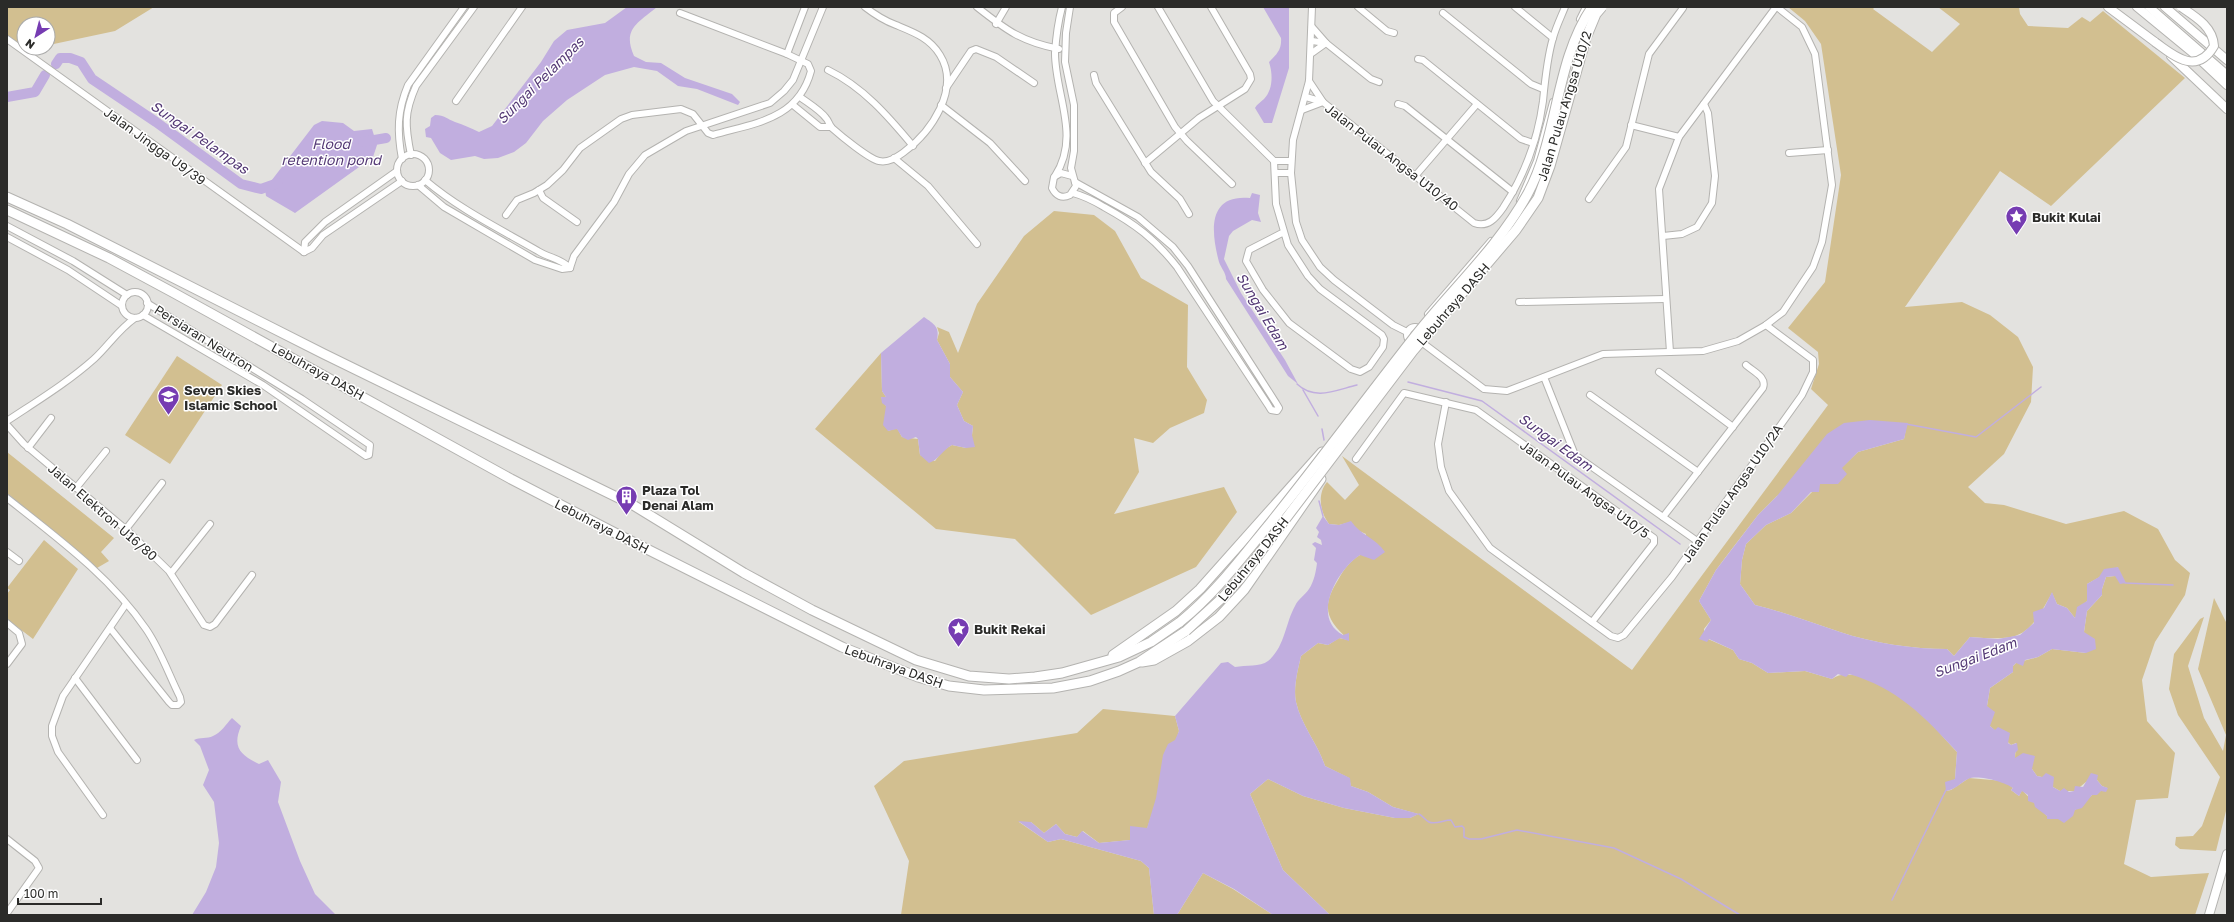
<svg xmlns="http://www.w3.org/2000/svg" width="2234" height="922" viewBox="0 0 2234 922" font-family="'Golos Text',sans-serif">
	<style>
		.green { fill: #d2bf90; fill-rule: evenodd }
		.water { fill: #c1aedf }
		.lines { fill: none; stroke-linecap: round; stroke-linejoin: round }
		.stream { stroke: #c1aedf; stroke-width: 1.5 }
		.river { stroke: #c1aedf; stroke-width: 10 }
		.minor-casing { stroke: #b4b3b0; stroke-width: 8 }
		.major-casing { stroke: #b4b3b0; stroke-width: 10 }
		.highway-casing { stroke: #b4b3b0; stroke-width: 11 }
		.minor { stroke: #fff; stroke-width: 6 }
		.major { stroke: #fff; stroke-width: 8 }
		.highway { stroke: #fff; stroke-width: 9 }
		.major-bridge-casing { stroke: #b4b3b0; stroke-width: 10; stroke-linecap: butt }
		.highway-bridge-casing { stroke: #b4b3b0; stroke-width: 11; stroke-linecap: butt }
		.major-bridge { stroke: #fff; stroke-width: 8 }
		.highway-bridge { stroke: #fff; stroke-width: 9 }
		.labels { text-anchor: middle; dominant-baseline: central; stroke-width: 3; stroke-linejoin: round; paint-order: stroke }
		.street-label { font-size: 13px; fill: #2b2b29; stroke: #fff }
		.poi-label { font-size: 13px; font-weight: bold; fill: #2b2b29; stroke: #fff; text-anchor: start }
		.water-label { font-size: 14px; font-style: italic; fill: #543975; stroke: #fff }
	</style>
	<rect width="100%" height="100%" fill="#e3e2df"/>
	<g class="green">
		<polygon points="7,7 154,7 115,31 49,45 48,24 24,24 24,47 19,48 7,38"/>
		<path d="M1788 7H1875L1873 9 1932 52 1960 24 1938 7H2019L2020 14 2028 26 2068 28 2082 17 2090 22 2103 11 2185 78 2051 206 2000 171 1905 307 1962 302 1990 315 2018 337 2033 367 2031 402 2004 454 1968 487 1985 503 2004 505 2066 524 2124 511 2158 529 2175 560 2190 573 2185 595 2155 642 2142 680 2147 721 2175 753 2168 798 2136 800 2124 864 2151 877 2209 873 2195 915H1330L1283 870 1250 794 1268 779 1303 796 1344 808 1395 818H1410L1418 814 1393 807 1368 792 1351 786 1349 778 1325 766C1318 744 1301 725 1296 702 1293 688 1298 669 1301 656L1318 643 1328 645 1339 638 1349 640C1326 620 1321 607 1338 580 1344 569 1350 561 1360 555L1366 534 1357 530 1351 522 1339 525 1329 524C1320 512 1317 494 1327 482L1345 500 1359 485 1342 456 1632 670 1828 405 1811 389 1819 364 1818 352 1788 328 1825 282 1841 175 1821 44 1805 21ZM1907 423 1904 439 1858 452 1841 468 1820 484 1791 513 1766 525 1746 544 1742 560 1740 584 1755 605C1784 612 1812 623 1840 632 1873 643 1913 649 1947 649L1954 656 1970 637C2022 641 2027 638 2052 593L2057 604 2067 608 2075 618 2087 601V584L2118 567 2115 576 2106 577 2102 589V595L2087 611 2084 632 2086 653 2052 649 2038 657 2016 663 2013 666V672L1990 688 1987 706 1990 726 2011 745 2016 743 2015 758 2032 769 2037 776 2042 777 2053 787 2060 791H2075L2086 782 2097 780 2102 786 2107 788 2092 795 2075 810 2047 816 2022 790 2019 796 2011 790 2013 788 2004 781 1969 778 1951 790 1946 791 1955 779 1957 752C1942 736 1928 719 1912 705 1895 691 1852 664 1832 679L1805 671 1768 673 1752 663 1739 659 1733 650 1708 639H1700L1704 633V629L1711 620 1699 601 1716 570 1728 554 1758 515 1777 496Z"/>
		<polygon points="1054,211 1094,215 1115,231 1141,278 1188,305 1187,367 1207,400 1204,413 1170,428 1153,443 1134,438 1139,472 1114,514 1224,487 1237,512 1196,567 1091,615 1015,539 936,529 815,429 881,353 882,391 886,397 881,397 886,406 888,431 897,428 902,437 918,439 920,455 935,461 943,450 952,445 966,448 972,435 973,426 964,421 957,405 963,392 950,377 950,364 937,340 939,333 937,327 949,332 958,353 977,304 1024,236"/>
		<polygon points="177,356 222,385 170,464 125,435"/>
		<polygon points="7,452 114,538 101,552 109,561 97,568 7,493"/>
		<polygon points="44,540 78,569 33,639 7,619 7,594 10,590 7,588"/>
		<polygon points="2214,598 2227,624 2227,807 2216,851 2180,849 2175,845 2176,837 2193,836 2202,826 2220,777 2178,715 2169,689 2174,654 2200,619 2204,617 2188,666 2204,718 2223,751 2226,735 2198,669"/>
		<polygon points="1103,709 1175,716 1179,731 1147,829 1131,840 1099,843 1083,831 1077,837 1065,834 1056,824 1044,833 1031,822 1019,822 1048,842 1061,839 1141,861 1149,868 1154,915 901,915 909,861 874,786 904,761 1077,733"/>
		<polygon points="1203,873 1233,889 1273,915 1177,915"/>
	</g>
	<g class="water">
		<path d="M627 7H657C638 23 622 29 634 56L646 62 661 63 685 78 732 94 740 102 738 105 697 89 678 86 657 71 634 67 605 75 567 100 543 121 526 143 514 152 498 158 484 159 475 156 451 160 440 153 431 138 426 137 425 129 430 126 431 118 435 115C445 115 447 119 455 122 464 125 471 128 479 132L492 126 541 62 554 41 567 30 605 23Z"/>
		<path d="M1263 7H1289V68L1272 123H1264L1255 108C1257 104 1261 102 1264 99 1273 90 1273 74 1269 62 1276 55 1282 50 1281 38Z"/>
		<polygon points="322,121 343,123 354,131 372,129 377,145 373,157 295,213 266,196 265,189 314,125"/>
		<path d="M1252 193 1260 195 1258 213 1261 222 1252 220 1233 231 1229 236 1224 259 1241 293 1285 360 1298 384 1288 376 1226 279C1226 273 1221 268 1219 262 1211 232 1207 194 1250 198Z"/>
		<path d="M924 317C934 324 940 327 937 340L950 364V377L963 392 957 405 964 421 973 426 972 435 975 447 966 448 952 445C943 450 938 460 929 463L920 455 918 439 916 437 908 440 902 437 897 429 888 431 883 425 886 406 882 403 881 397H886L882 391 881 353Z"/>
		<path d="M1870 420 1908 423 1904 439 1858 452 1842 468 1847 474 1838 484H1820L1819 492H1811L1791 513 1766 525 1746 544 1742 560 1740 584 1755 605C1784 612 1812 623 1840 632 1873 643 1913 649 1947 649L1954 656 1970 637 1998 639 2020 635 2034 623 2033 612 2044 608 2052 592 2057 604 2067 608 2075 618 2077 607 2087 601V584L2099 577 2104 569 2118 567 2126 583 2120 584 2115 576 2106 577 2102 589V595L2087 611 2084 632 2095 639 2096 649 2086 653 2052 649 2038 657 2025 660 2023 666 2016 663 2013 666V672L1990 688 1987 706 1995 712 1990 726 1995 730 1998 727 2010 733 2008 743 2011 745 2017 743 2018 750 2015 753V758L2023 753 2035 756 2032 769 2037 776 2042 777 2046 773 2054 777 2053 787 2060 791 2064 788 2069 792 2074 791 2075 786 2083 787 2091 773 2098 775 2097 780 2102 786 2108 788 2106 792 2101 791 2097 795H2092L2082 808 2075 810 2073 816 2064 823 2058 819H2047V816L2035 807 2034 803 2028 801V795L2022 791 2019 796 2011 790 2013 788C2005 782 1977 774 1968 779 1960 783 1955 790 1946 791L1945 782 1955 779 1957 752C1924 716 1897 688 1849 674L1846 677 1838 674 1832 679 1805 671 1768 673 1752 663 1739 659 1733 650 1709 639 1707 642 1699 639 1711 620 1699 601 1716 570 1758 515 1777 496 1827 434 1844 423Z"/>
		<path d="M1323 516 1329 524 1339 525 1351 521C1360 535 1376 538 1385 552L1374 560 1360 555C1338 569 1310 617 1343 635L1349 633V641L1340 638 1328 645 1318 643 1301 656C1298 669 1293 688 1296 702 1301 725 1318 744 1325 766L1350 778 1351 786 1368 792 1393 807 1419 814 1410 818H1395L1344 808 1303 796 1268 779 1250 794 1283 870 1330 915H1273L1234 889 1203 873 1177 915H1154L1149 868 1141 861 1061 839 1048 842 1018 821 1031 822 1044 833 1056 824 1065 834 1077 837 1082 831 1099 843 1130 840V826L1147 828 1156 798 1163 755 1168 744 1175 740 1179 731 1175 716 1221 663 1228 662 1235 667C1246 665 1260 667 1268 661 1285 647 1285 624 1295 606 1298 599 1305 595 1309 589 1314 582 1316 571 1317 563L1314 560 1316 548 1312 544 1315 542 1322 545 1321 540 1317 537 1319 532 1316 528Z"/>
		<path d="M232 718 241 726C232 747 240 755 259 764L268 760 281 782 278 802 300 861 315 894 336 915H192L206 892 216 867 219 843 214 802 203 785 209 770 200 746 194 740C200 737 207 739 213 736 221 733 226 724 232 718Z"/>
	</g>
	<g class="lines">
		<g class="stream">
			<polyline points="1408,382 1482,401 1680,544"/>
			<path d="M1297 384C1315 401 1336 390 1357 385"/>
			<polyline points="1303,390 1318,416"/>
			<polyline points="1906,424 1976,437 2041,387"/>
			<polyline points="1322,429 1324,440"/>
			<polyline points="1319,501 1323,516"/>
			<polyline points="2125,583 2173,585"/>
			<path d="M1419 814C1423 816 1425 820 1429 822 1435 825 1444 820 1451 820L1455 827 1462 826 1464 828V837L1469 839H1481L1517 830 1614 848 1681 879 1740 915"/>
			<polyline points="1892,900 1946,790"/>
		</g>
		<g class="river">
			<polyline points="56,64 60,58 70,58 81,62 92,79 156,122 241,184 261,189 278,183"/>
			<polyline points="7,97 35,92 45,75"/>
			<polyline points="363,142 386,138"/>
		</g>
		<defs>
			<g id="minor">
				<path d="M977 7C1006 30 1022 42 1059 49"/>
				<path d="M1070 7 1066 33 1065 62 1074 105V151L1071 168 1076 186 1070 195C1062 199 1056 196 1052 188L1054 177 1061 173 1072 176"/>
				<polyline points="1122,7 1114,13 1114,22 1175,127 1187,141 1232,184"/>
				<polyline points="1158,7 1213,101 1274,161 1276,204 1288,245 1308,276 1320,289 1382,335 1384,339 1383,347 1369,367 1360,372 1351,369 1289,323 1263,290 1246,261 1249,250 1282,233"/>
				<polyline points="1312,7 1309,81 1293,140 1291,173 1296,222 1302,240 1320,267 1334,280 1393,325 1407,332"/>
				<polyline points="1358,7 1387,31 1394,33"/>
				<polyline points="1515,7 1553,38"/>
				<polyline points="1443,13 1531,84 1543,89"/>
				<polyline points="1580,19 1586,7"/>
				<polyline points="996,24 1006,7"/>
				<polyline points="1312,27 1326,43 1312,53"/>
				<polyline points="7,39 304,252"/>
				<polyline points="1312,41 1326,43 1371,79 1379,82"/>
				<polyline points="787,54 805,7"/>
				<polyline points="1418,59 1423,60 1521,139 1533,143"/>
				<path d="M828 70C863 87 888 116 913 146"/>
				<polyline points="1094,75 1096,83 1151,172 1180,199 1189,214"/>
				<polyline points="946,88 971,51 976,49 996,57 1034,83"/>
				<path d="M800 97C808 103 820 110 826 118 829 121 829 125 832 128 841 136 869 159 879 161 889 163 897 157 904 152 931 132 961 89 940 55 930 38 913 32 896 25 885 21 874 14 865 7"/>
				<path d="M1306 97 1323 102 1474 223C1488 228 1496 218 1503 208 1524 176 1538 139 1543 101 1545 80 1547 58 1553 38 1556 27 1561 17 1565 7"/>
				<polyline points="456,101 522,7"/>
				<polyline points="1398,104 1405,106 1513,192"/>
				<polyline points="793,105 820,127 831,127"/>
				<polyline points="941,105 990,143 1025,181"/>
				<polyline points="1302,110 1323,102 1309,81"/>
				<polyline points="1631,125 1679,137"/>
				<polyline points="1789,153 1828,150"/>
				<circle cx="413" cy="170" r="16"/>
				<path d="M411 155C405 126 404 113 416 86L474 7"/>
				<polyline points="894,158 928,186 977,244"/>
				<path d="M402 159C397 132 397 111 408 85L464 7"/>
				<polyline points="1274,161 1291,161"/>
				<polyline points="1145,163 1199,118 1245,89 1251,79 1250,74 1211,7"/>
				<polyline points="1276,173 1291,173"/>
				<polyline points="1416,175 1477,104"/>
				<path d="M1055 176C1081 136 1055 95 1055 53 1056 38 1058 22 1062 7"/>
				<path d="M425 180C459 209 500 229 538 251 549 258 560 258 570 268"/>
				<polyline points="418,185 444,207 535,260 562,269 570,268"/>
				<polyline points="539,190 543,198 577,222"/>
				<path d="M1073 193C1084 196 1094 201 1104 207 1135 224 1155 239 1177 267L1268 405 1271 410 1277 411 1279 408 1276 403 1188 266 1173 247 1138 217 1075 182"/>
				<polyline points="1589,199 1626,147 1649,54 1683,8"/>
				<polyline points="1520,201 1537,161 1553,102"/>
				<path d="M506 215 517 200 534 193 547 185 563 170 580 148 621 119 632 115 681 109 693 114 708 133 713 135C754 123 798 120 811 71L808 64 787 54 680 13"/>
				<polyline points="7,226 73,261 127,295"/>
				<polyline points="1663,236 1682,234 1697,227 1712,203 1715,176 1708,113 1704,104"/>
				<polyline points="7,237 68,270 122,306"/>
				<polyline points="304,252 305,242 325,222 397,171"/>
				<polyline points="304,252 312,248 323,235 402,181"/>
				<polyline points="570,268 574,256 614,202 629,174 645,155 686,131 770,103 784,91 793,80 823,7"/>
				<circle cx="135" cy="305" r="13"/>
				<polyline points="1519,302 1666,299"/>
				<polyline points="1428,314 1491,241"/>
				<polyline points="143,315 263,385 366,456 369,455 370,445 302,399 147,303"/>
				<circle cx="1415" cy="335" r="8"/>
				<polyline points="1420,341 1484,389 1507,391 1603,354 1703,351 1738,341 1766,325 1783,312 1813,267 1822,242 1832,185 1815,54 1802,27 1777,7"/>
				<polyline points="1670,352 1659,189 1679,137 1776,7"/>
				<polyline points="1659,372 1733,427"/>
				<polyline points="1544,377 1575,455 1697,541"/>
				<polyline points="1590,395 1698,472"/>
				<polyline points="1446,402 1438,444 1441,467 1449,491 1490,548 1611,636 1618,638 1624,635 1672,577 1802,395 1813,372 1813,360 1766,325"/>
				<path d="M7 421C37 401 67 383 94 359 109 345 118 330 135 318"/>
				<polyline points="7,425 24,444 128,531 169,571 204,625 210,627 215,624 252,575"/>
				<polyline points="28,448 51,418"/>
				<polyline points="1356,459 1404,393 1476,410 1654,538 1654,543 1592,622"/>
				<polyline points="76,488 106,451"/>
				<path d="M7 498C56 537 110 576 146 629 160 649 169 675 180 697L181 702 178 705H172L169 702 110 628"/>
				<path d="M1663 517 1763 388C1767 377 1754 372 1746 365"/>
				<polyline points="126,529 162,483"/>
				<polyline points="7,552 19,561"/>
				<polyline points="171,573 210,524"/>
				<polyline points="7,623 19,633 22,644 7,664"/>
				<polyline points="75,678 137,760"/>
				<polyline points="103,815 58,752 52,736 52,726 63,696 126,604"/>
				<polyline points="7,839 35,861 39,868 7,913"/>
			</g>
			<g id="major">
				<polyline points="2108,7 2159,45"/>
				<polyline points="2137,7 2193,53 2227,85"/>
				<polyline points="2149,7 2227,75"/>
				<polyline points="2165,7 2227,60"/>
				<polyline points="2171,56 2227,109"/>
				<polyline points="2209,915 2227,854"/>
			</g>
			<g id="highway">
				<polyline points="7,197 67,224 324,354 633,505 744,573 812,610 916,660 969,676 1009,679 1035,677 1062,673 1119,657 1151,642 1180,622"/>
				<polyline points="7,210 109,258 174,293 511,479 617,534 842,647 918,677 949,686 984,690 1053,688 1090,681 1119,671 1139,662 1186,631"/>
				<polyline points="1113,655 1176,611 1200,589 1322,452"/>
				<polyline points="1142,662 1154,660 1188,641 1219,617 1244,590 1321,479"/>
			</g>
		</defs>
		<use href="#minor" class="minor-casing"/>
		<use href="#major" class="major-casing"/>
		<use href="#highway" class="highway-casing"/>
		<use href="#minor" class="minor"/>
		<use href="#major" class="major"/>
		<use href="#highway" class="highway"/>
		<defs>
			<path id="major-bridge" d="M2155 42C2175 57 2197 75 2214 46 2213 27 2196 17 2181 7"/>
			<g id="highway-bridge">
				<path d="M1180 622C1216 593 1242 557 1271 522 1319 462 1365 400 1412 340 1449 292 1497 249 1527 195 1559 137 1554 63 1592 7"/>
				<polyline points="1186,631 1222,598 1240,579 1413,351 1516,230 1538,198 1550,166 1586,38 1596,14 1602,7"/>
			</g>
		</defs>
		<use href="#major-bridge" class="major-bridge-casing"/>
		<use href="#highway-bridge" class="highway-bridge-casing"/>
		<use href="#major-bridge" class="major-bridge"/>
		<use href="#highway-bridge" class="highway-bridge"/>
	</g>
	<defs>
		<symbol id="sight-pin" viewBox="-11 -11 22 30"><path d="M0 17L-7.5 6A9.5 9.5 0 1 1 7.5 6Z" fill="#763cb2" stroke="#fff"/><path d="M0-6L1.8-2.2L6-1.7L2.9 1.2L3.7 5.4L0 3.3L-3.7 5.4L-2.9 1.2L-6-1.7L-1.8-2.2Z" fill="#fff"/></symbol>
		<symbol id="school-pin" viewBox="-11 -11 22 30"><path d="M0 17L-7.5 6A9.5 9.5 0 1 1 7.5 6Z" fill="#763cb2" stroke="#fff"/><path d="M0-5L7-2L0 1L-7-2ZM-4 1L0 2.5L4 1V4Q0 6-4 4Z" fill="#fff"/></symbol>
		<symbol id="building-pin" viewBox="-11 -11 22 30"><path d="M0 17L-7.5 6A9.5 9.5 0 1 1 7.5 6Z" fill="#763cb2" stroke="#fff"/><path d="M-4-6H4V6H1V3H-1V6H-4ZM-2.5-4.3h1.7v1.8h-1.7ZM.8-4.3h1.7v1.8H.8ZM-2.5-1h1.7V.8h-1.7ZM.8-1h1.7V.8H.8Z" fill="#fff"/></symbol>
	</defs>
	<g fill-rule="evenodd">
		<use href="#sight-pin" x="2004" y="204" width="25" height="34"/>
		<use href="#school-pin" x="156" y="384" width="25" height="34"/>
		<use href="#building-pin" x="614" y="484" width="25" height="34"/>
		<use href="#sight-pin" x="946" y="616" width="25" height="34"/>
	</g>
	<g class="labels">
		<g class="street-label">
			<text transform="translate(1564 106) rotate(-73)">Jalan Pulau Angsa U10/2</text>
			<text transform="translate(155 146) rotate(36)">Jalan Jingga U9/39</text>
			<text transform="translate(1392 157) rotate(38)">Jalan Pulau Angsa U10/40</text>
			<text transform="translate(1453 304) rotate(-49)">Lebuhraya DASH</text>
			<text transform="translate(204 338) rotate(32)">Persiaran Neutron</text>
			<text transform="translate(318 371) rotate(29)">Lebuhraya DASH</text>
			<text transform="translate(1585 489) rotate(36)">Jalan Pulau Angsa U10/5</text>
			<text transform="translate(1732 493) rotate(-55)">Jalan Pulau Angsa U10/2A</text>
			<text transform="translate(103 512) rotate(41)">Jalan Elektron U16/80</text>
			<text transform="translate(602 526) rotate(27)">Lebuhraya DASH</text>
			<text transform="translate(1253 559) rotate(-51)">Lebuhraya DASH</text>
			<text transform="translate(894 666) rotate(20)">Lebuhraya DASH</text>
		</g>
		<g class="poi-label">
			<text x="2032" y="217">Bukit Kulai</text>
			<text x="184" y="390">Seven Skies<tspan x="184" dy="15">Islamic School</tspan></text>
			<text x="642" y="490">Plaza Tol<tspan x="642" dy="15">Denai Alam</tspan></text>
			<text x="974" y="629">Bukit Rekai</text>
		</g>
		<g class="water-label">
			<text transform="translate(540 80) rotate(-45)">Sungai Pelampas</text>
			<text transform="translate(200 137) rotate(35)">Sungai Pelampas</text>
			<text x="331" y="143">Flood<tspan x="331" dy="16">retention pond</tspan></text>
			<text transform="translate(1263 311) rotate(59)">Sungai Edam</text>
			<text transform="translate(1556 442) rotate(36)">Sungai Edam</text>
			<text transform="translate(1975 657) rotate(-21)">Sungai Edam</text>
		</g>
	</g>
	<rect width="2234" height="922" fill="none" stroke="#2b2b29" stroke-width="16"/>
	<g transform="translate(36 36) rotate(216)"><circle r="19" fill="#ffffff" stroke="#aaaaa9"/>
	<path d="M0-3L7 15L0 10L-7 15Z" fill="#763cb2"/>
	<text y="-6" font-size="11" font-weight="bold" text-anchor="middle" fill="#2b2b29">N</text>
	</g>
	<path d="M18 898v6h83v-6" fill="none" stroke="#2b2b29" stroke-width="2"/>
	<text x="24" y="898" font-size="12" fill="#2b2b29" stroke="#ffffff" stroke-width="3" paint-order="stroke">100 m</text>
</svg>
